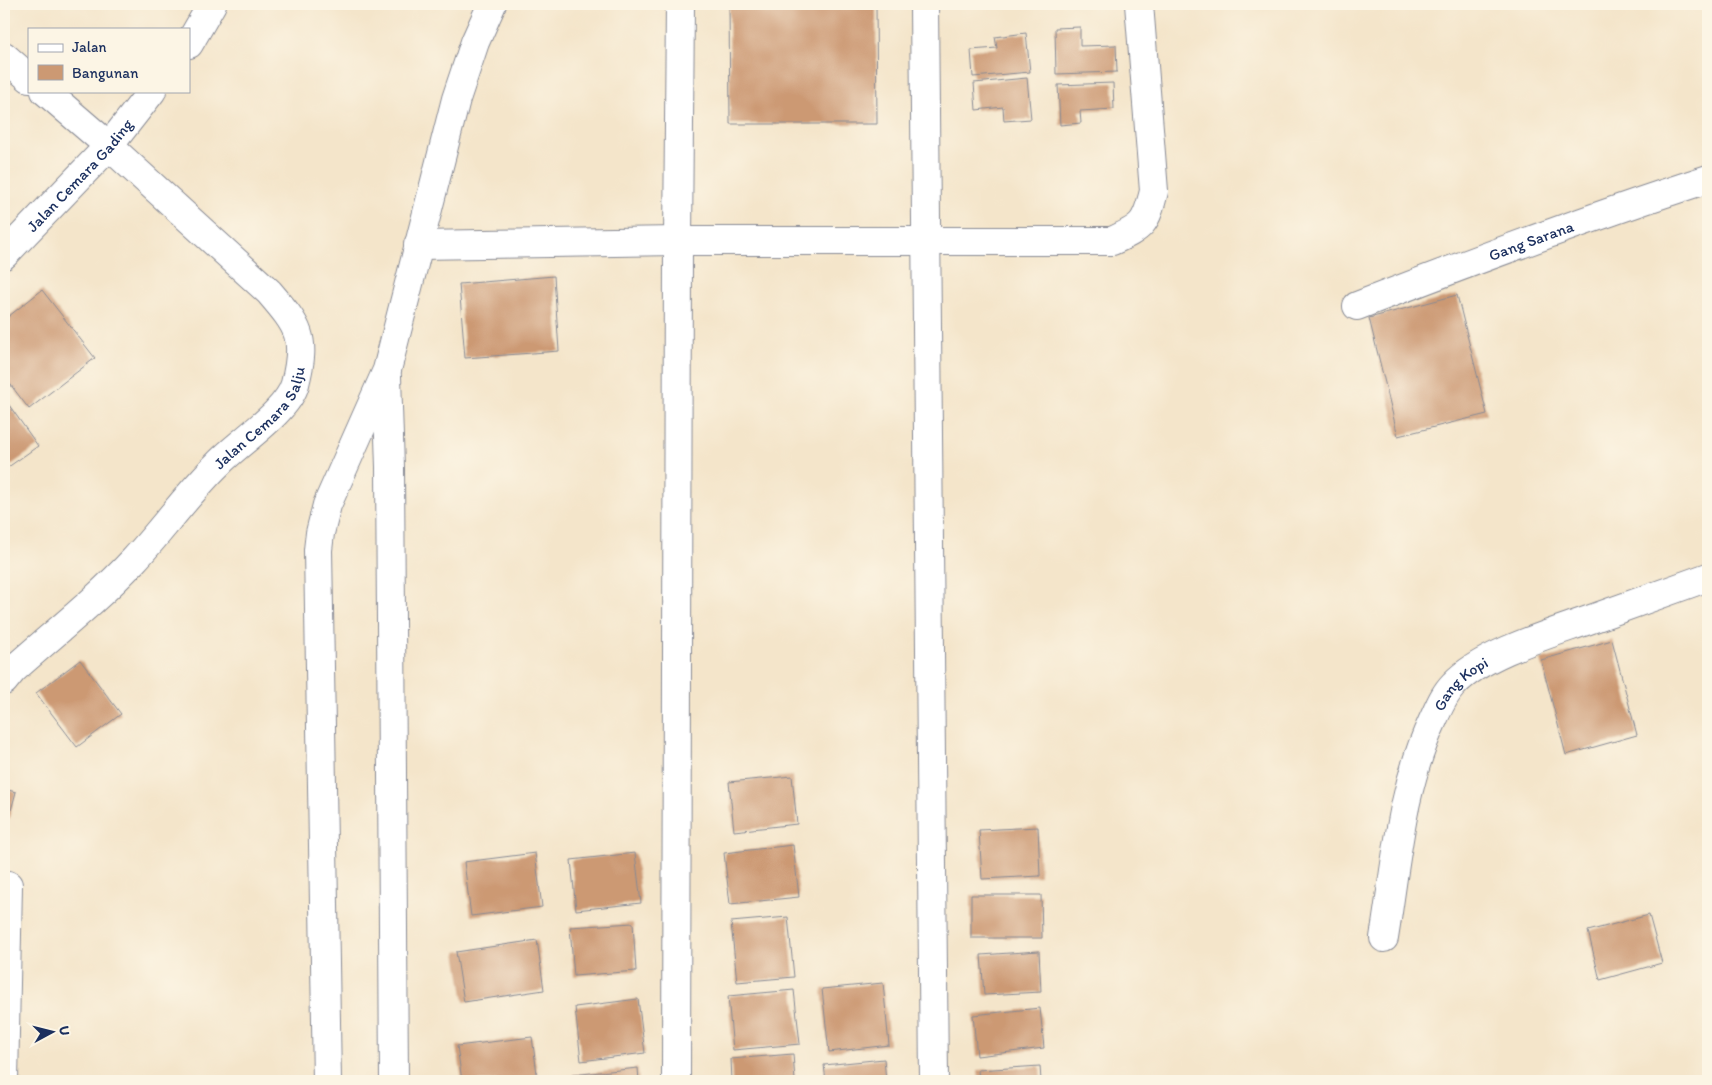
<svg xmlns="http://www.w3.org/2000/svg" width="1712" height="1085" viewBox="0 0 1712 1085" font-family="Itim,sans-serif">
	<style>
		.building { fill: #cc9973 }
		.lines { fill: none; stroke-linecap: round; stroke-linejoin: round }
		.minor-casing { stroke: #888a94; stroke-width: 30 }
		.minor { stroke: #fff; stroke-width: 28 }
		.labels { text-anchor: middle; dominant-baseline: central; stroke-width: 5; stroke-linejoin: round; paint-order: stroke }
		.street-label { font-size: 16px; fill: #1b2f5e; stroke: #fcf5e5 }
	</style>
	<rect width="100%" height="100%" fill="#fcf5e5"/>
	<filter id="ink" filterUnits="userSpaceOnUse"><feTurbulence type="fractalNoise" baseFrequency=".02" numOctaves="2"/><feDisplacementMap in="SourceGraphic" scale="10" xChannelSelector="R" yChannelSelector="G"/><feConvolveMatrix kernelMatrix="1 2 1 2 8 2 1 2 1" color-interpolation-filters="sRGB"/></filter>
	<filter id="wash" filterUnits="userSpaceOnUse"><feTurbulence type="fractalNoise" baseFrequency=".0096" numOctaves="4" result="noise"/><feDisplacementMap in="SourceGraphic" scale="20" xChannelSelector="R" yChannelSelector="G"/><feGaussianBlur stdDeviation="1.12" result="paint"/><feColorMatrix in="noise" values="0 0 0 0 0 0 0 0 0 0 0 0 0 0 0 0 0 1.4 0 .05"/><feComposite in="paint" operator="in"/></filter>
	<g filter="url(#wash)">
		<rect width="100%" height="100%" fill="#f4e5ca"/>
		<g id="blocks">
			<g class="building">
				<polygon points="729,4 876,4 877,124 730,124"/>
				<polygon points="1080,27 1080,46 1116,45 1117,72 1056,74 1055,28"/>
				<polygon points="1026,33 1030,72 973,77 971,50 997,48 995,37"/>
				<polygon points="1027,78 1031,119 1004,121 1003,107 976,110 974,83"/>
				<polygon points="1113,83 1114,109 1080,111 1081,123 1060,125 1058,85"/>
				<polygon points="554,276 559,351 465,358 459,284"/>
				<polygon points="42,290 95,358 29,409 4,376 4,320"/>
				<polygon points="1457,295 1487,414 1398,436 1369,318"/>
				<polygon points="4,398 38,446 4,470"/>
				<polygon points="1612,640 1637,735 1566,755 1541,660"/>
				<polygon points="80,660 121,714 77,747 36,693"/>
				<polygon points="792,776 797,824 734,831 729,782"/>
				<polygon points="4,789 16,792 4,836"/>
				<polygon points="1038,827 1040,876 982,879 979,830"/>
				<polygon points="793,845 799,897 730,904 724,853"/>
				<polygon points="535,853 542,907 471,916 464,862"/>
				<polygon points="635,853 641,903 576,910 571,860"/>
				<polygon points="971,895 1041,895 1042,938 971,938"/>
				<polygon points="1649,915 1662,963 1600,980 1588,931"/>
				<polygon points="788,917 794,977 737,982 731,922"/>
				<polygon points="633,923 636,971 574,976 570,927"/>
				<polygon points="537,940 544,990 464,1002 456,952"/>
				<polygon points="1039,951 1041,992 984,995 981,955"/>
				<polygon points="883,983 889,1045 829,1052 822,989"/>
				<polygon points="794,990 800,1044 733,1050 728,996"/>
				<polygon points="638,999 645,1053 581,1061 575,1007"/>
				<polygon points="1040,1008 1044,1048 977,1056 973,1015"/>
				<polygon points="532,1037 538,1081 462,1081 457,1046"/>
				<polygon points="793,1054 795,1081 732,1081 731,1059"/>
				<polygon points="884,1059 886,1081 826,1081 824,1065"/>
				<polygon points="1040,1066 1041,1081 979,1081 978,1070"/>
				<polygon points="638,1068 639,1081 573,1081 572,1075"/>
			</g>
		</g>
	</g>
	<g filter="url(#ink)">
		<use href="#blocks" fill-opacity="0" stroke="#888a94" stroke-width="1"/>
		<g class="lines">
			<defs>
				<g id="minor">
					<polyline points="924,4 934,1081"/>
					<polyline points="189,44 212,4"/>
					<polyline points="4,56 29,78"/>
					<path d="M418 245 678 241H1112C1143 227 1146 224 1154 191L1139 4"/>
					<path id="s1" d="M4 255 109 146 152 91"/>
					<path id="s2" d="M1357 306C1473 261 1590 217 1708 179"/>
					<polyline points="387,377 390,467 394,1081"/>
					<path id="s3" d="M4 681 13 670C53 634 97 600 134 560 163 529 188 493 219 463 239 442 288 411 295 384 307 337 299 327 269 292L109 146 45 91"/>
					<path id="s4" d="M1384 938C1396 865 1401 788 1433 720 1439 707 1444 694 1454 684 1481 655 1546 635 1583 622 1625 607 1667 592 1708 577"/>
					<polyline points="4,1081 8,885"/>
					<polyline points="327,1081 318,550 320,533 327,505 387,370 456,99 475,42 492,4"/>
					<polyline points="676,1081 678,241 680,4"/>
				</g>
			</defs>
			<use href="#minor" class="minor-casing"/>
			<use href="#minor" class="minor"/>
		</g>
	</g>
	<g class="labels">
		<g class="street-label">
			<text stroke="none"><textPath href="#s1" startOffset="110">Jalan Cemara Gading</textPath></text>
			<text stroke="none"><textPath href="#s2" startOffset="186">Gang Sarana</textPath></text>
			<text stroke="none"><textPath href="#s3" startOffset="369">Jalan Cemara Salju</textPath></text>
			<text stroke="none"><textPath href="#s4" startOffset="271">Gang Kopi</textPath></text>
		</g>
	</g>
	<rect width="1712" height="1085" fill="none" stroke="#fcf5e5" stroke-width="20"/>
	<rect x="28" y="28" width="162" height="65" fill="#fcf5e5" stroke="#a2a6af"/>
	<rect x="38" y="44" width="25" height="8" fill="#ffffff" stroke="#a2a6af"/>
	<text x="72" y="52" font-size="15" fill="#1b2f5e">Jalan</text>
	<rect x="38" y="65" width="25" height="15" fill="#cc9973" stroke="#a2a6af"/>
	<text x="72" y="78" font-size="15" fill="#1b2f5e">Bangunan</text>
	<g transform="translate(52 1032) rotate(83)" stroke="#fcf5e5" stroke-width="4" paint-order="stroke">
	<path d="M0-4L9 19L0 12L-9 19Z" fill="#1b2f5e"/>
	<text y="-8" font-size="14" font-weight="bold" text-anchor="middle" fill="#1b2f5e">U</text>
	</g>
</svg>
